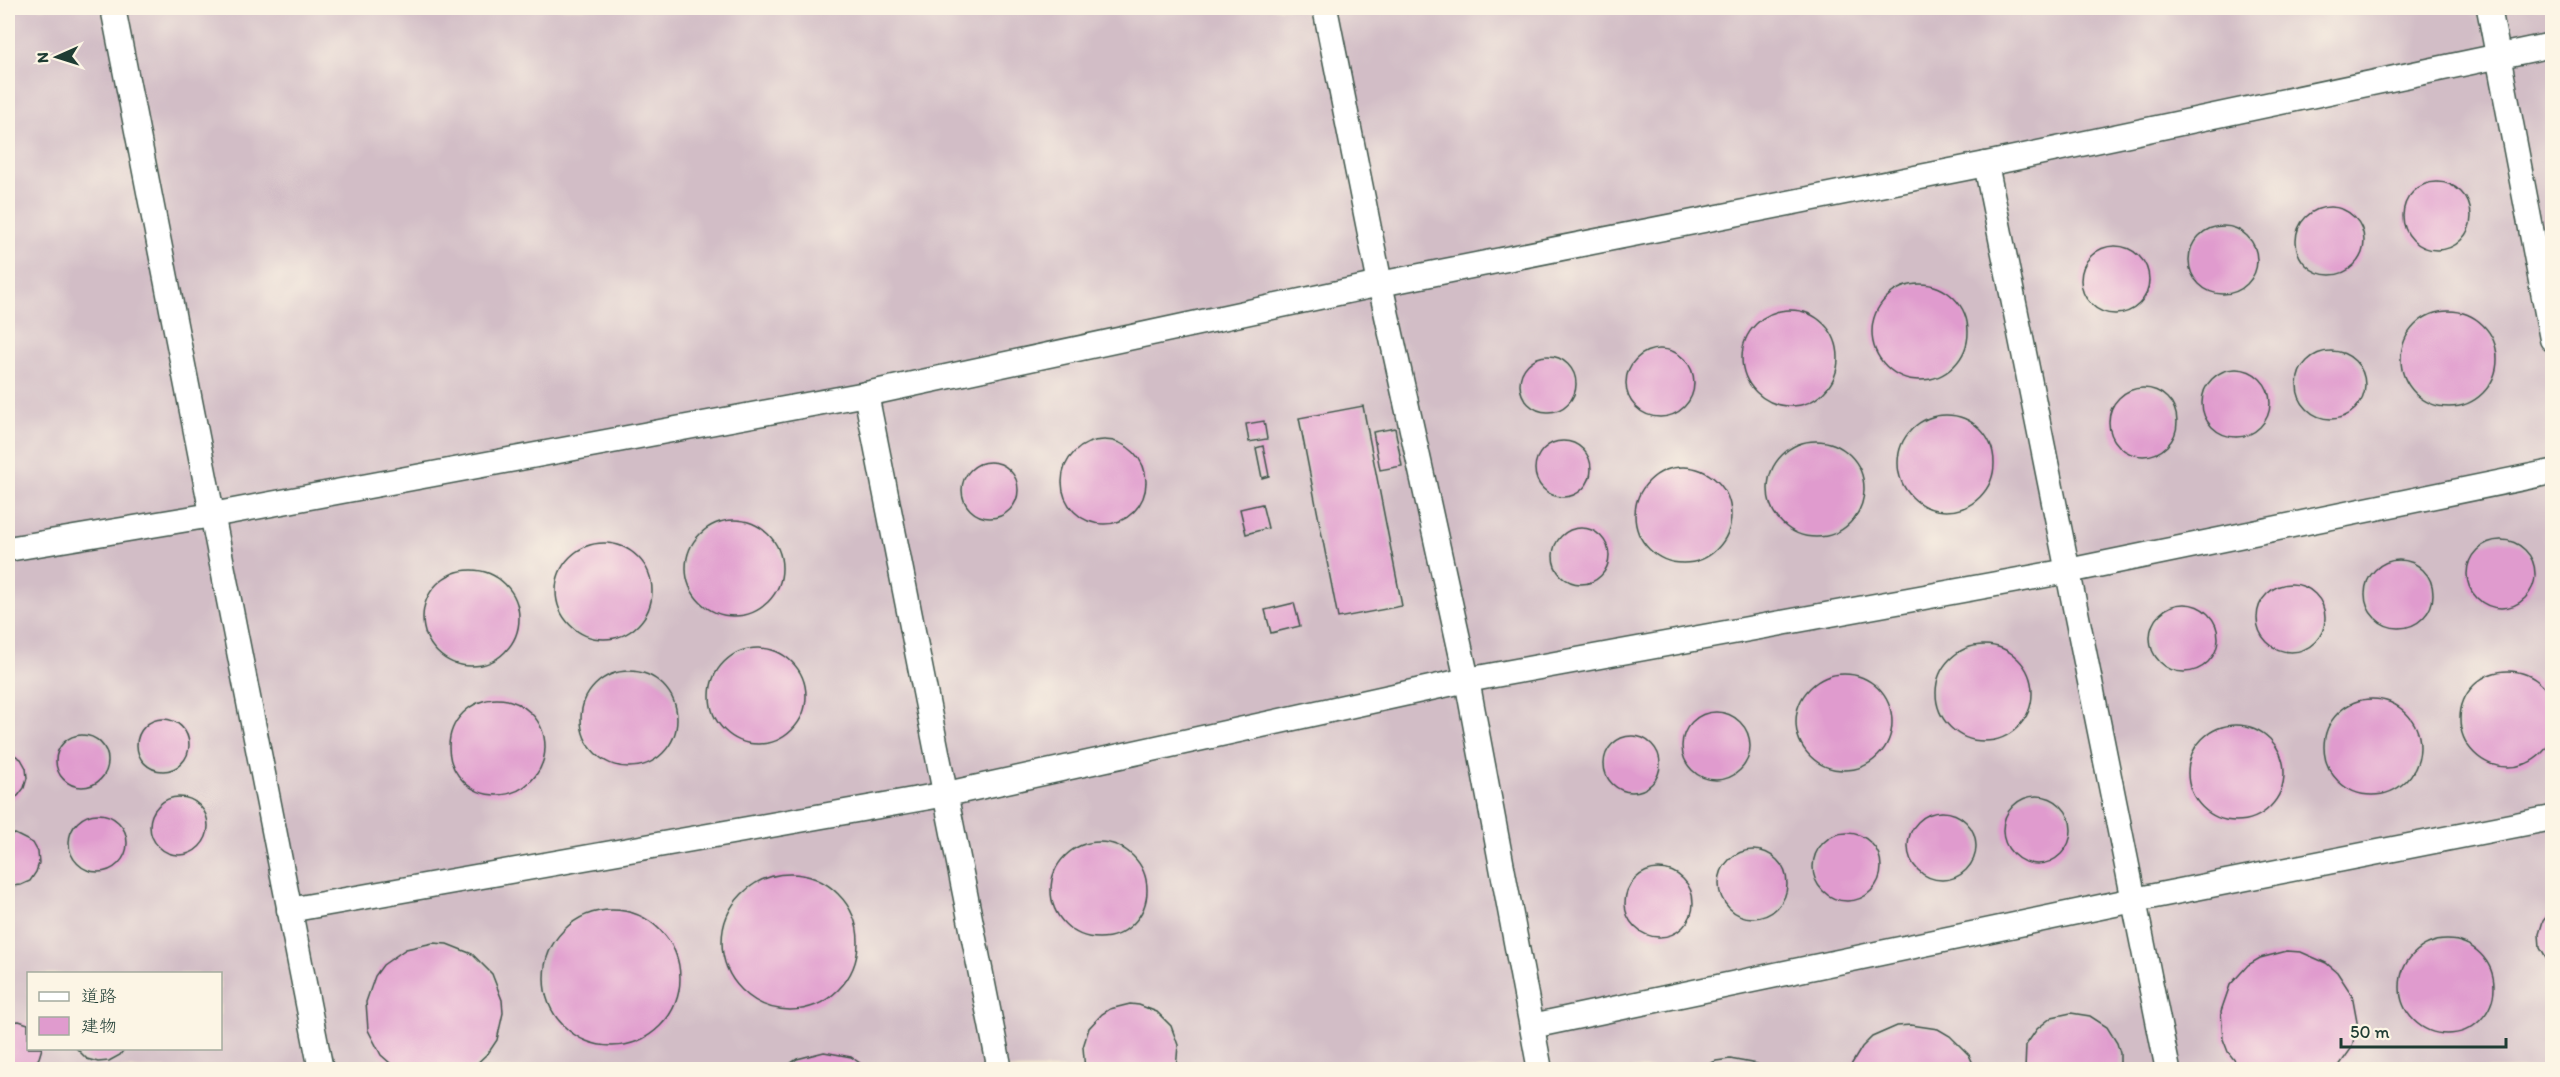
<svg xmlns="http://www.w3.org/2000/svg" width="2560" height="1077" viewBox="0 0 2560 1077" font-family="Itim,'Klee One',sans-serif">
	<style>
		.industrial { fill: #d2bdc6; fill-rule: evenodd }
		.building { fill: #e09bce }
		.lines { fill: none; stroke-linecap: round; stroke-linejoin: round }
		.minor-casing { stroke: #3f564b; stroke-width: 27 }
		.minor { stroke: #fff; stroke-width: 24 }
	</style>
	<rect width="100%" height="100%" fill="#fcf5e5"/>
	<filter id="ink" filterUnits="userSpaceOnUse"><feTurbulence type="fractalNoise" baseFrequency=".0167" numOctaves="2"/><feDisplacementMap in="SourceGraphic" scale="12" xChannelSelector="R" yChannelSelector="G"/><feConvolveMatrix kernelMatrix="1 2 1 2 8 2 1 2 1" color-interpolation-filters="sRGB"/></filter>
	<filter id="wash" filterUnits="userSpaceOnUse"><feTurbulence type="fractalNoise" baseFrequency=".008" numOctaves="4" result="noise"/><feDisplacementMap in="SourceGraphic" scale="24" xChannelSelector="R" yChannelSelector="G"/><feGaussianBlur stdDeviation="1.35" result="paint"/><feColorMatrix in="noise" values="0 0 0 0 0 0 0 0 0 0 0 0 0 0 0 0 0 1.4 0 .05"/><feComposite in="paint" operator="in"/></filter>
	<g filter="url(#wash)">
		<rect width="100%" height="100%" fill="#f3e7cb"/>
		<path class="industrial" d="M8 8H2552V1069H8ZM28 974H220V1048H28Z"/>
		<g id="blocks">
			<g class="building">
				<circle cx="2437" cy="216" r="34"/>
				<circle cx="2330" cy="241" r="34"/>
				<circle cx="2223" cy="260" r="34"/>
				<circle cx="2115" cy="280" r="34"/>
				<circle cx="1920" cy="332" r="48"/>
				<circle cx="1790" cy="358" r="48"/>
				<circle cx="2449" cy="359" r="48"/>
				<circle cx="1660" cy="383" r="34"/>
				<circle cx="2331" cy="385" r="34"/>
				<circle cx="1548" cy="384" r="28"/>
				<circle cx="2236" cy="403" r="34"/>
				<circle cx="2143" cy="422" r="34"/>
				<polygon points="1363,406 1402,606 1338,618 1299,418"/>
				<circle cx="1946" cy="463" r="48"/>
				<polygon points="1264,421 1267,439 1249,442 1246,424"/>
				<polygon points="1395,428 1402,466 1380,470 1373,432"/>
				<circle cx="1104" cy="482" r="42"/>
				<circle cx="1816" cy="489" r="48"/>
				<circle cx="1563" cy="469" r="28"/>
				<polygon points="1263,446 1269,476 1262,478 1256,448"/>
				<circle cx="990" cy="490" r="28"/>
				<circle cx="1683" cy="515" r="48"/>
				<polygon points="1262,504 1268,528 1246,534 1240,509"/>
				<circle cx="734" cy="568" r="48"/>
				<circle cx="1581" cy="556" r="28"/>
				<circle cx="2501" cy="574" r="34"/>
				<circle cx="604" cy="591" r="48"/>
				<circle cx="2399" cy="594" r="34"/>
				<circle cx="471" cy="618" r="48"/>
				<circle cx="2291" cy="618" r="34"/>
				<polygon points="1294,603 1300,626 1271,633 1265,610"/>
				<circle cx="2184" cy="638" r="34"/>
				<circle cx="1984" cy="693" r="48"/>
				<circle cx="758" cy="696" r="48"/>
				<circle cx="629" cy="719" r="48"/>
				<circle cx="2508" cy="719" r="48"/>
				<circle cx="1844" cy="722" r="48"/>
				<circle cx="497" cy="747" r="48"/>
				<circle cx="2372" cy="747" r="48"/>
				<circle cx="1716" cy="746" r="34"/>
				<circle cx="163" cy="745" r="26"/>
				<circle cx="2236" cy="773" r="48"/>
				<circle cx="82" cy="761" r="26"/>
				<circle cx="1632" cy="764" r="28"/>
				<polygon points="8,751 21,759 26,768 27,778 24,788 18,796 8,801"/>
				<circle cx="2037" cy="830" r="34"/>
				<circle cx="179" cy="826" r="29"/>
				<circle cx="1942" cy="846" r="34"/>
				<circle cx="98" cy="843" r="29"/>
				<circle cx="1847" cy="867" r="34"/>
				<polygon points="15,834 33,843 38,852 39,863 36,872 30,881 21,885 10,886 8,886 8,835"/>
				<circle cx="1099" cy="890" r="48"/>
				<circle cx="1753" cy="884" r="34"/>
				<circle cx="1659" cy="903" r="34"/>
				<circle cx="790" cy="942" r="68"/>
				<circle cx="612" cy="978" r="68"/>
				<polygon points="2552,910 2552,964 2547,959 2540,947 2539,934 2543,921"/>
				<circle cx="2447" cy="987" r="47"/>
				<polygon points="433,943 447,944 472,954 492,974 502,1000 503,1013 497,1040 489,1052 470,1070 398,1070 381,1055 368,1030 366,1002 375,976 383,965 406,949"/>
				<polygon points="2287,951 2301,952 2326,963 2337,972 2352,995 2357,1022 2355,1036 2351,1049 2336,1070 2242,1070 2228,1052 2223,1039 2221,1011 2230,985 2248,965 2260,958"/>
				<polygon points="1130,1004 1139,1005 1157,1012 1171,1026 1178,1045 1176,1070 1085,1070 1083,1047 1089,1028 1102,1014 1110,1009"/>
				<polygon points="2071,1013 2090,1016 2107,1027 2117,1043 2120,1053 2120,1070 2025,1070 2026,1045 2037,1029 2052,1017"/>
				<polygon points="19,1021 28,1024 28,1048 42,1048 39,1058 33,1066 27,1070 8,1070 8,1022"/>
				<polygon points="1911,1025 1938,1029 1950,1036 1969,1055 1976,1070 1848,1070 1862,1047 1872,1037 1897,1026"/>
				<polygon points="76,1048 125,1048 120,1055 109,1061 98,1062 87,1059"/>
				<polygon points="824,1052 851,1057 870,1070 781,1070 797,1059"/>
				<polygon points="1730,1059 1757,1064 1768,1070 1695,1070 1716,1061"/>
			</g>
		</g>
	</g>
	<g filter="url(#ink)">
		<use href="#blocks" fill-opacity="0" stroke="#3f564b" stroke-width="1.5"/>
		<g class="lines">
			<defs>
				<g id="minor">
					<polyline points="113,8 321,1070"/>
					<polyline points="1325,8 1380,284 1467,680 1540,1070"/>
					<polyline points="2489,8 2552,339"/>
					<polyline points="1986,164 2168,1070"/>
					<polyline points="866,394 1000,1070"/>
					<polyline points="8,549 212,515 866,394 1380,284 1986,164 2552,45"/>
					<polyline points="289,910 947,794 1467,680 2068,571 2552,472"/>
					<polyline points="1532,1026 2134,900 2552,818"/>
				</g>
			</defs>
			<use href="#minor" class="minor-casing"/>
			<use href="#minor" class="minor"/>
		</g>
	</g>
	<rect width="2560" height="1077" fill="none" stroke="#fcf5e5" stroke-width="30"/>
	<rect x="27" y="972" width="195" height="78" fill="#fcf5e5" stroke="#a4ab9e" stroke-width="1.5"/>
	<rect x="39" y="992" width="30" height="9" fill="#ffffff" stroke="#a4ab9e" stroke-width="1.5"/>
	<text x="81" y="1002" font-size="18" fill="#1f3d34">道路</text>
	<rect x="39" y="1017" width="30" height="18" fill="#e09bce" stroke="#a4ab9e" stroke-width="1.5"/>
	<text x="81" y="1032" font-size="18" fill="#1f3d34">建物</text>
	<g transform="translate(57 57) rotate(267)" stroke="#fcf5e5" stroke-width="4.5" paint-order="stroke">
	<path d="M0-4.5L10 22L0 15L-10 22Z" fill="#1f3d34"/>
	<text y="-9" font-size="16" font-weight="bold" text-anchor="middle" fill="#1f3d34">N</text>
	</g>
	<path d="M2341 1038v9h165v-9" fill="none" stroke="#1f3d34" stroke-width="3"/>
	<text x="2350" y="1038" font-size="18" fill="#1f3d34" stroke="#fcf5e5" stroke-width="4.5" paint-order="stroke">50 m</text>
</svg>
